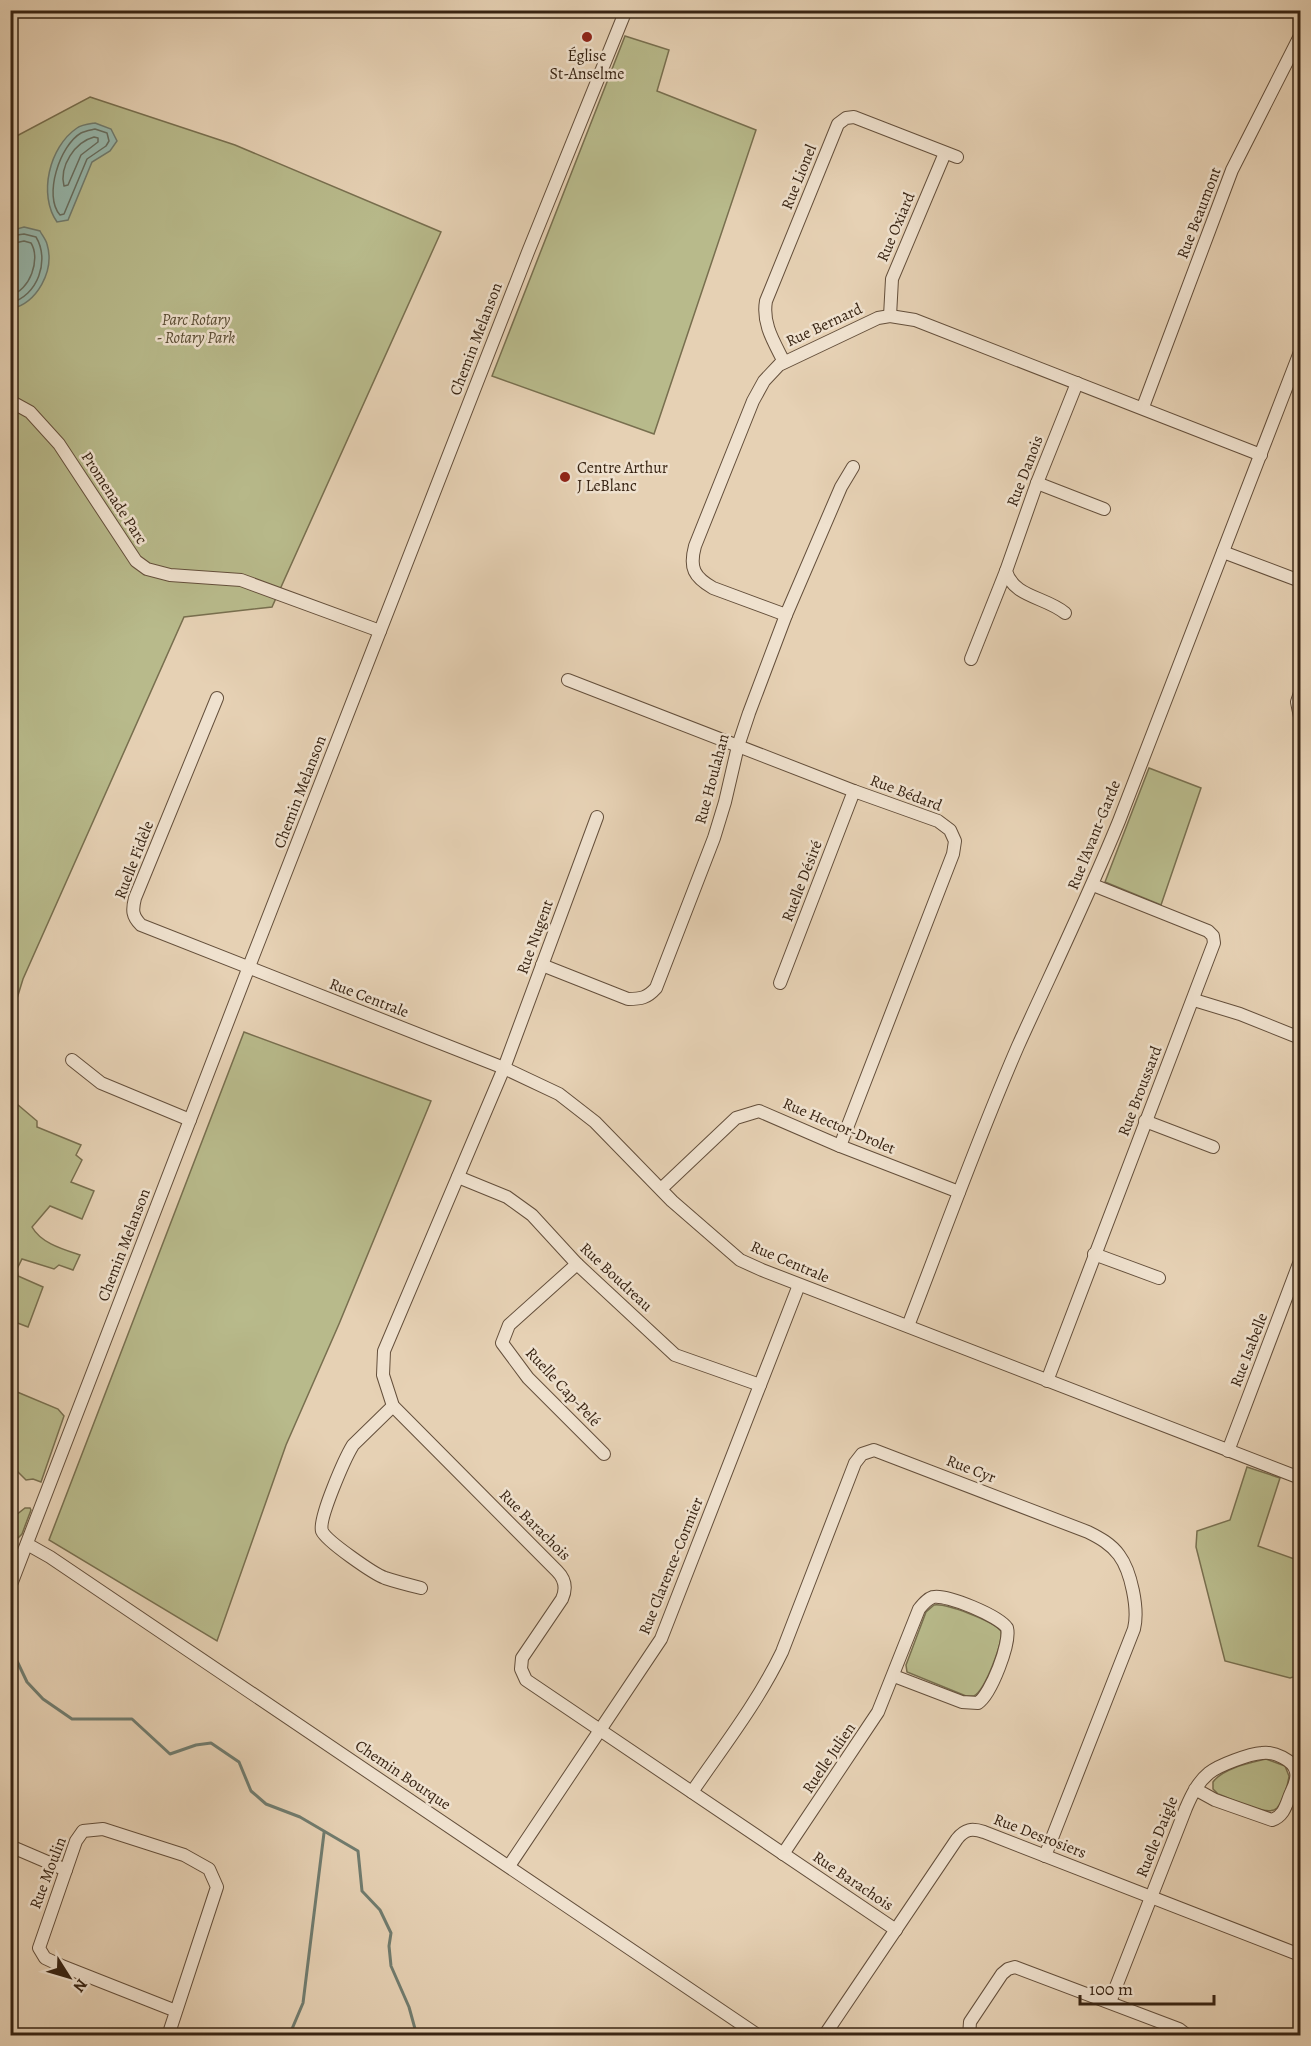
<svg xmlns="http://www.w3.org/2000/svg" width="1311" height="2046" viewBox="0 0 1311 2046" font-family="Alegreya,serif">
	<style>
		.green { fill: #b8ba8b; stroke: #786f4f; stroke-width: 1.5 }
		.water { fill: #96b7ac; stroke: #707c6f; stroke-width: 1.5 }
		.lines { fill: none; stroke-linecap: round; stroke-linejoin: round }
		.shore { stroke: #676e60; stroke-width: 1.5 }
		.stream { stroke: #707c6f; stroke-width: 3 }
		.minor-casing { stroke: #644f3b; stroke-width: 14 }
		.minor { stroke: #efe1ce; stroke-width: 12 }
		.poi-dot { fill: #8f2418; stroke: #efe1ce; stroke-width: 2 }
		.labels { text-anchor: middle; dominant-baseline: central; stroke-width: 5; stroke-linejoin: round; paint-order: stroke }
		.poi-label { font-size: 16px; fill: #382413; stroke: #efe1ce }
		.street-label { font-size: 16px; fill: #382413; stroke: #efe1ce }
		.park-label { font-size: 16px; font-style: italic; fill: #584a31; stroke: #efe1ce }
	</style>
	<rect width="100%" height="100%" fill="#e6d1b4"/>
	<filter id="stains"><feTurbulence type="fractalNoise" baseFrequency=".00333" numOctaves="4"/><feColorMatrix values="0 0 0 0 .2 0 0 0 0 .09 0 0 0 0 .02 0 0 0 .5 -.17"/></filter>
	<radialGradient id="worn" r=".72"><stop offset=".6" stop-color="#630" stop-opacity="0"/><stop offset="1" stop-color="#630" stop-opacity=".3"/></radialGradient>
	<g class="green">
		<polygon points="625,36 669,50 657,91 756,130 654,434 492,376"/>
		<path d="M90 97 235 145 441 232 272 607 184 617 23 979 11 1018V1099L37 1121V1127L81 1145 76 1155 82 1160 71 1182 94 1191 82 1219 50 1206 32 1227C41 1243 62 1249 80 1255L73 1270 59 1265 54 1269 22 1259 17 1269 18 1276 43 1287 28 1327 15 1322 11 1332V139Z"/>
		<polygon points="1149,768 1201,788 1161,905 1105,882"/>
		<polygon points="244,1032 431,1101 339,1324 286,1445 217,1641 49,1540"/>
		<polygon points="10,1389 58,1409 64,1416 41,1482 33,1479 26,1480 11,1465"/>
		<polygon points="1247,1467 1280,1478 1258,1546 1300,1561 1300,1675 1290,1678 1225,1661 1196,1547 1197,1531 1230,1520"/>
		<polygon points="25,1508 30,1508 31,1510 22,1534 18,1538 14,1538 11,1549 11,1519"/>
		<path d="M934 1605C946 1603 993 1621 1001 1631 1003 1643 985 1690 974 1696H966L907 1672 906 1665 926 1612Z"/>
		<path d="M1266 1759 1285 1766 1289 1776C1288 1785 1283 1801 1277 1808 1268 1818 1230 1798 1218 1794L1213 1789V1782C1223 1768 1250 1763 1266 1759Z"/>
	</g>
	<g class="water">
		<path d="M95 123 111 129 117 141 110 151 92 162 68 220 57 222C38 195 49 147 77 128 81 125 89 124 95 123Z"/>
		<path d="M24 227 40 231C42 235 46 240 47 244 55 271 37 303 11 309V238L13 230Z"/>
	</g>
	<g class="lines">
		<g class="shore">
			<path d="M95 129 107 133 109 141 106 146 87 159 64 214 60 215C43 196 60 145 81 133 85 131 91 130 95 129Z"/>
			<path d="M94 137 98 138V142L81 155 68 185 64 186C59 166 75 142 94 137Z"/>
			<path d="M10 236 24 234 36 237C50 260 38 296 10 303"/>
			<path d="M10 244 24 241 31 243C41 259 30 291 10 295"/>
		</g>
		<g class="stream">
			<polyline points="10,1657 17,1661 27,1682 43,1699 72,1719 132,1719 170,1754 196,1745 211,1743 239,1762 251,1791 266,1804 300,1817 358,1851 362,1891 380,1910 391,1933 389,1946 391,1966 409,2007 417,2036"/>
			<polyline points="289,2036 303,2003 324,1833"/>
		</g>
		<defs>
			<g id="minor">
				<polyline points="890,316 892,279 945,153"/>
				<path d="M784 362C774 342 762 324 766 301L838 124 846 118 854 117 957 157"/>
				<polyline points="10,401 30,412 59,444 136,561 147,569 170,575 241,580 380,631"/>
				<polyline points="1143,407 1232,170 1300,36"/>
				<polyline points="1037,483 1104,509"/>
				<polyline points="1223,552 1300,581"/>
				<path d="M1065 613C1046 597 1013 597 1006 571L1037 483 1077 383"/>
				<path d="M786 615 713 588C694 577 689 568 695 546L753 401 764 381 779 365 878 318 890 316 915 320 1261 455"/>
				<polyline points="971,659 1006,571"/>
				<polyline points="568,680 854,791 938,821 950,830 955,841 953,854 840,1146"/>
				<polyline points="1300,693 1297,702 1300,717"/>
				<path d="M217 698 135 898C132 910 132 916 141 925L504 1068 559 1094 595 1122 672 1201 740 1260 762 1270 1300 1478"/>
				<path d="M597 817 504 1068 384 1351 383 1375 393 1406 557 1571C565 1579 567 1588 562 1599L522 1658 521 1669 526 1680 896 1930"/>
				<path d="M542 965 628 999C641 999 647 998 656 988L714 838 725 802 738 746 749 713 786 615 841 487 853 467"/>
				<polyline points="780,983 854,791"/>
				<polyline points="1194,1000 1240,1014 1300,1038"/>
				<polyline points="72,1060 101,1083 190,1120"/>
				<polyline points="1145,1121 1213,1147"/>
				<polyline points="458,1177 507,1197 532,1215 577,1264 675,1355 760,1385"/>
				<polyline points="661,1189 736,1118 759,1111 840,1146 959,1192"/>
				<polyline points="1094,1254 1159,1278"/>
				<polyline points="577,1264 509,1325 502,1343 528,1378 604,1454"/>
				<path d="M908 1326C944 1233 978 1138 1018 1046 1052 971 1088 897 1119 821L1300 352"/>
				<polyline points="1047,1381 1214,943 1213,936 1208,931 1093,885"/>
				<path d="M393 1406 353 1445C345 1458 318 1519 322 1531 326 1541 374 1574 385 1578 397 1582 409 1585 421 1588"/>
				<polyline points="1228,1451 1300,1261"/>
				<polyline points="27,1544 50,1557 759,2036"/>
				<polyline points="10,1587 250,964 528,252 626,10"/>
				<path d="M692 1792C723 1747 758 1702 782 1652L855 1463 862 1454 874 1450 1088 1532C1100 1538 1111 1544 1119 1555 1131 1571 1139 1609 1134 1629L1045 1856"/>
				<polyline points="10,1846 66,1870"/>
				<path d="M783 1854 878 1712 919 1609C923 1604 927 1599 933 1597 947 1594 999 1616 1007 1628 1011 1643 991 1694 978 1703L962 1702 894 1676"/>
				<polyline points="509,1866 661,1639 799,1285"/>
				<path d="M1110 2002 1186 1808C1192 1794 1198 1782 1209 1773 1219 1765 1249 1754 1262 1753 1273 1751 1294 1760 1296 1772 1298 1780 1293 1788 1290 1795 1286 1805 1284 1816 1272 1820L1215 1800 1195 1789"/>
				<polyline points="168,2036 217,1887 209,1869 184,1855 103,1829 83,1831 76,1841 39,1948 45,1958 62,1966 176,2011"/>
				<path d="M824 2036 957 1839C965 1829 972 1828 984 1832L1300 1955"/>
				<polyline points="969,2036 970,2022 1002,1974 1008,1969 1015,1967 1179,2029 1188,2036"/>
			</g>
		</defs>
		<use href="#minor" class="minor-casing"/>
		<use href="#minor" class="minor"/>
	</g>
	<g class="poi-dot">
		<circle cx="587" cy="37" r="6"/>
		<circle cx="565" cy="477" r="6"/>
	</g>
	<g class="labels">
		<g class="poi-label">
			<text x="587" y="56">Église<tspan x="587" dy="18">St-Anselme</tspan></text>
			<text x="577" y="468" text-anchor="start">Centre Arthur<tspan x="577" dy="18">J LeBlanc</tspan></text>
		</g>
		<g class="street-label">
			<text transform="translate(799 177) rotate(-68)">Rue Lionel</text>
			<text transform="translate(1199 213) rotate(-69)">Rue Beaumont</text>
			<text transform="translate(896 227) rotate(-67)">Rue Oxiard</text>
			<text transform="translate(824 325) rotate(-25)">Rue Bernard</text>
			<text transform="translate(476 339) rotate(-69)">Chemin Melanson</text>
			<text transform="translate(1025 471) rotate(-69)">Rue Danois</text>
			<text transform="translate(114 498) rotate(57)">Promenade Parc</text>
			<text transform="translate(712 779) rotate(-75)">Rue Houlahan</text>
			<text transform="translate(300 792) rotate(-69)">Chemin Melanson</text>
			<text transform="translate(906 793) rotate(21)">Rue Bédard</text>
			<text transform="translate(1094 835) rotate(-68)">Rue l'Avant-Garde</text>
			<text transform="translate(134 860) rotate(-69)">Ruelle Fidèle</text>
			<text transform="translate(802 881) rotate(-69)">Ruelle Désiré</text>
			<text transform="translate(535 937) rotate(-70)">Rue Nugent</text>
			<text transform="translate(369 998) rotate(21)">Rue Centrale</text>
			<text transform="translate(1140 1091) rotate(-69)">Rue Broussard</text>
			<text transform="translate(839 1126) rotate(23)">Rue Hector-Drolet</text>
			<text transform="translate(124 1245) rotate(-69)">Chemin Melanson</text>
			<text transform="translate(790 1262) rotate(23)">Rue Centrale</text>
			<text transform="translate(616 1277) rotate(43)">Rue Boudreau</text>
			<text transform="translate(1249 1350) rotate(-69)">Rue Isabelle</text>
			<text transform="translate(563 1387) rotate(47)">Ruelle Cap-Pelé</text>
			<text transform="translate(971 1469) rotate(21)">Rue Cyr</text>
			<text transform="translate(535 1525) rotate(45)">Rue Barachois</text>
			<text transform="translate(671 1566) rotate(-68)">Rue Clarence-Cormier</text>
			<text transform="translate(829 1758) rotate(-56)">Ruelle Julien</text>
			<text transform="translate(403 1775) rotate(34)">Chemin Bourque</text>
			<text transform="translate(1040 1836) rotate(21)">Rue Desrosiers</text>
			<text transform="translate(1157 1837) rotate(-68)">Ruelle Daigle</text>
			<text transform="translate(48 1873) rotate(-69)">Rue Moulin</text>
			<text transform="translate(853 1881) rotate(34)">Rue Barachois</text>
		</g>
		<g class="park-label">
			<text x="196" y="320">Parc Rotary<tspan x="196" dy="18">- Rotary Park</tspan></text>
		</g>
	</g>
	<rect width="1311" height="2046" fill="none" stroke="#e6d1b4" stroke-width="36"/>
	<rect x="12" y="12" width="1287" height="2022" fill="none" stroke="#382413" stroke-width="3"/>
	<rect x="18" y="18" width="1275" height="2010" fill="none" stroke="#382413" stroke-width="1.5"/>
	<g transform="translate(69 1977) rotate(127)" stroke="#efe1ce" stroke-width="4.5" paint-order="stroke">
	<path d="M0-4.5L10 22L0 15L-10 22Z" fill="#382413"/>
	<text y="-9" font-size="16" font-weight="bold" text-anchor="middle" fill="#382413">N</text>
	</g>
	<path d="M1080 1995v9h134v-9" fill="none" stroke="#382413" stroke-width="3"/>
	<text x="1089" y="1995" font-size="18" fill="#382413" stroke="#efe1ce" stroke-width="4.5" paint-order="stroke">100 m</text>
	<rect width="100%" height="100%" filter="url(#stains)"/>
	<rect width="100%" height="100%" fill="url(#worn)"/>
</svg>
